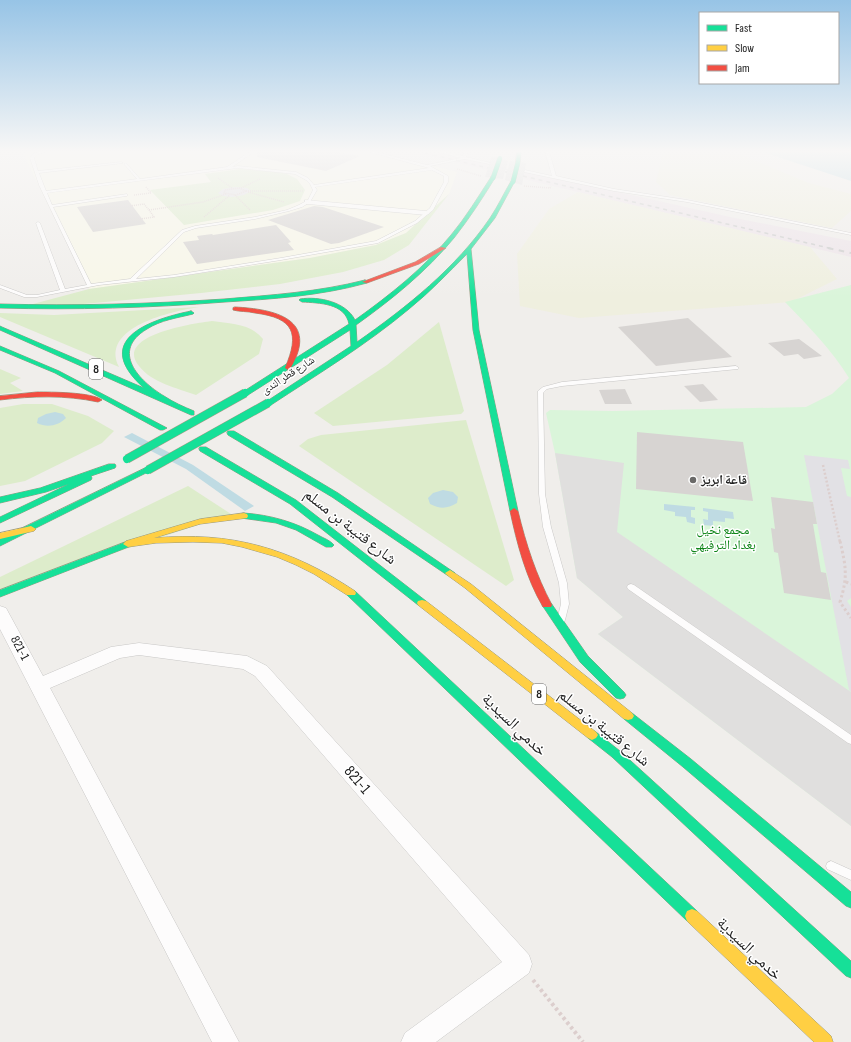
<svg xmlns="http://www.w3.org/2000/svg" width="851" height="1042" viewBox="0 0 851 1042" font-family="'Sofia Sans Condensed','Noto Naskh Arabic',sans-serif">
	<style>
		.industrial { fill: #ede4e9 }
		.education { fill: #f8f7e8 }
		.farmland { fill: #efefdf }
		.grass { fill: #ddeccb }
		.park { fill: #daf5da }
		.parking { fill: #e0dfde }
		.plaza { fill: #e2e1e5 }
		.water { fill: #bfdbe3 }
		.pier { fill: #dedddd }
		.building { fill: #d7d4d2 }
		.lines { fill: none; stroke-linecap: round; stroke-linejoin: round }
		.lane-casing { stroke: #c9c8c7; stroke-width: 1 }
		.street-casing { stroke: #c9c8c7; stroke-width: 1 }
		.fast-casing { stroke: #999a82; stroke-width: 1 }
		.slow-casing { stroke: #999a82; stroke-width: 1 }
		.jam-casing { stroke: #999a82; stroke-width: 1 }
		.path-far3 { stroke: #dccecd; stroke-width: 1.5; stroke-dasharray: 1 1; stroke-linecap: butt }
		.path-far2 { stroke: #dccecd; stroke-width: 2.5; stroke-dasharray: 2 2; stroke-linecap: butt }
		.path-far1 { stroke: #dccecd; stroke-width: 3; stroke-dasharray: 2.5 2.5; stroke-linecap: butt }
		.path { stroke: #dccecd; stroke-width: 4; stroke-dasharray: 3 3; stroke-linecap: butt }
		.lane { fill: #fdfcfc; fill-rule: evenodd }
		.street { fill: #fdfcfc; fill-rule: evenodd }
		.fast { fill: #16e098; fill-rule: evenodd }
		.slow { fill: #ffcf43; fill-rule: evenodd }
		.jam { fill: #f24e42; fill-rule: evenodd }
		.rail-far1 { stroke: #ccc; stroke-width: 1.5; stroke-dasharray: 4 4; stroke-linecap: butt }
		.rail { stroke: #ccc; stroke-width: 2; stroke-dasharray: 5.5 5.5; stroke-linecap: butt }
		.fast-bridge-far1-casing { stroke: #a79c86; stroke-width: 5; stroke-linecap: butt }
		.fast-bridge-casing { stroke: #a79c86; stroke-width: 9; stroke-linecap: butt }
		.fast-bridge-far1 { stroke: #16e098; stroke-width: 4.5 }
		.fast-bridge { stroke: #16e098; stroke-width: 8 }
		.poi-dot { fill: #6a6968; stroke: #fff; stroke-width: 1.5 }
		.labels { text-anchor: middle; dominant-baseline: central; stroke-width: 3; stroke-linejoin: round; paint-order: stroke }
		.far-street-label { font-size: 11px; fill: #222; stroke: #fff }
		.shield { fill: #fff; stroke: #646464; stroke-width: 1 }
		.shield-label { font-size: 12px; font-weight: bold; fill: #222 }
		.poi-label { font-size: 13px; font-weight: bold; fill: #222; stroke: #fff; text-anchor: start }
		.park-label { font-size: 13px; fill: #0c8416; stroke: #fff }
		.street-label { font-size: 13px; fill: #222; stroke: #fff }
		.near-street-label { font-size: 16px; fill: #222; stroke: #fff }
	</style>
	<rect width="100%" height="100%" fill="#f0eeeb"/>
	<g class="industrial">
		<polygon points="408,151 434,151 489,164 487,170"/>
		<polygon points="525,171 730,217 851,241 851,257 523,179"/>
	</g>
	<polygon class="education" points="32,151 373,151 457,172 449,194 406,233 376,245 310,258 89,289 23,153"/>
	<g class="farmland">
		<polygon points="559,151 646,151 644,155"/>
		<polygon points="663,151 732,151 809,183 851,194 851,211 832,228 670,195 656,182"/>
		<polygon points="578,192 810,247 837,279 791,302 579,318 520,306 517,254 549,209"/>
	</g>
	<g class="grass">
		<polygon points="240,169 277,172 287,174 297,179 305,190 300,201 273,210 184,225 150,190 211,182 205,174"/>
		<polygon points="449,194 409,245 384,260 343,272 280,284 201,293 73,305 33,304 89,289 310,258 376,245 406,233"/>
		<path d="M199 307C173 311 99 327 119 367L0 317V313L54 315Z"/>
		<path d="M212 321C231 324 250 323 263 339L259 354 196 395C177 388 152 383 139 366 113 335 196 323 212 321Z"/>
		<polygon points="439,322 464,411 461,414 333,426 314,413 387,365"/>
		<polygon points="0,369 21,378 10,383 23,391 0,394"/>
		<polygon points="23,404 52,404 88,416 114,431 102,443 25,481 0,486 0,408"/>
		<polygon points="466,420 514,580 506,586 299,446 308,439 321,435"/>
		<polygon points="188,486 231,514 0,591 0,577"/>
	</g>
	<path class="park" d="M851 285V826L598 634 623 617 577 578 555 453 546 413 550 410 613 411 806 407 832 394 849 378C832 350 808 326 785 302Z"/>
	<polygon class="parking" points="555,453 624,463 617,532 851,692 851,826 598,634 623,617 577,578"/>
	<g class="plaza">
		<polygon points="235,187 247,188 251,191 244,195 232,197 223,196 218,193 223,189"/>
		<polygon points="804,455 848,460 850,469 841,468 847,496 851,497 851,598 847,601 851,607 851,692 849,690"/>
	</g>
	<g class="water">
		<polygon points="760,151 851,151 851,181"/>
		<path d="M55 412 63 414 66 418C58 426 47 428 37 423L38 418 46 414Z"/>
		<polygon points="132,433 193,465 254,506 245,511 186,469 124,437"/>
		<path d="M443 490 453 492 458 497 457 503C447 509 440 509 430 504L428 498 433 493Z"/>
		<polygon points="664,504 695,507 695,510 691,510 691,517 695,518 695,524 687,522 686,517 675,516 675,512 664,510"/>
		<polygon points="703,508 733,512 734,519 725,518 725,522 713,521 713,526 704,525 703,519 708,520 708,512 703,511"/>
	</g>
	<polygon class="pier" points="492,156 508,161 506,169 508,169 510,161 526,163 522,185 505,180 507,170 505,170 503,179 485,177"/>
	<g class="building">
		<polygon points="257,151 331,151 360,156 326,171 257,157"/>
		<polygon points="128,200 146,224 93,232 77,207"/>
		<polygon points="314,206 323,207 384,227 339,243 331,244 268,220"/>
		<polygon points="276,225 291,242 288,243 294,250 197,264 183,242 199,240 197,236 212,234 213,235"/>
		<polygon points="688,318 732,357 656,366 618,327"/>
		<polygon points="799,339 822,356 804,359 798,354 784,356 768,343"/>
		<polygon points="703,384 718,400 700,402 684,386"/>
		<polygon points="625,389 632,404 605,404 599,390"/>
		<polygon points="637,432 743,442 753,501 636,489"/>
		<polygon points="771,497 813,502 817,524 813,524 821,572 826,573 831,600 784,593 778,553 774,552 771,528 775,529"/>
	</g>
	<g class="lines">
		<defs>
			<g id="lane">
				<path d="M42 151H48L36 155 34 158 38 171 121 162 123 163 39 173 46 191 137 179 124 164 126 163 140 179 227 167 251 151H255L232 167 238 166 296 172 308 178 314 185 429 168 366 151H372L427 165 461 158 434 151H441L463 156 464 151H468L466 157 491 163 489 164 465 159 430 166 448 176V182L433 210 417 223 378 243 281 260 174 277 99 285 37 297H24L0 288V285L27 295H37L60 290 36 223 38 222 40 223 65 289 87 285 39 185 30 158 34 153ZM238 168 295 174 306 180 310 184 313 190 308 200 299 205 287 210 255 217 195 226 182 230 130 279 91 284 53 207 126 196H127V194L52 205 47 193ZM432 170 444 176V182L430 208 415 221 376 241 281 258 174 275 136 279 184 232 196 228 255 219 289 211 302 207 310 202 317 190 315 187Z"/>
				<polygon points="545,151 549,151 556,176 614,189 687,200 851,233 851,235 687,202 614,191 524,172 525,170 552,176"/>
				<polygon points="736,366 739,368 738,369 562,386 547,389 543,393 545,494 551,527 567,583 569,604 565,620 564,622 558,622 557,620 561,604 559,583 543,527 539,494 538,391 543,387 562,382"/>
				<polygon points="631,584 634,585 851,735 851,744 848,743 628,589 627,587 628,585"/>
				<polygon points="831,861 851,870 851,880 827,869 826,866 827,863"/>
			</g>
			<g id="street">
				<polygon points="305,200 426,211 430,213 426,215 308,204 305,204"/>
				<polygon points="0,606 6,608 43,676 111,647 139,643 247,656 267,666 529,955 532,964 529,973 436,1042 401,1042 405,1033 502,962 255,676 243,669 139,655 120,658 50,688 239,1042 212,1042 0,629"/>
			</g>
			<g id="fast">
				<polygon points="517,151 521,151 520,162 518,163 516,162"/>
				<path d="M491 177 495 178C482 199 469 219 454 238 426 272 391 300 356 325L357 342C407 307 456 268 490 218 498 206 504 193 511 181H515L495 218 471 249 479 330 518 511 514 514 510 511 473 330 467 254C448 273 430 292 409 309 366 345 318 374 271 405H265L264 403 351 346 350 330 248 395H245L241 393 349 324C345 303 319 303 302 302L299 300 300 299C319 296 346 302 355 320 390 295 424 268 451 235 466 217 478 197 491 177Z"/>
				<path d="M365 280 368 282 367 283C320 296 273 299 225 302 150 308 75 310 0 308V304C75 306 149 304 224 299 272 295 318 292 365 280Z"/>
				<path d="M191 311 194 313 193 314C177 318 161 320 147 329 110 351 139 381 164 396 173 402 184 407 194 411V415H191L0 330V326L2 327 144 388C91 341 147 320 191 311Z"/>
				<polygon points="0,346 59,371 167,428 163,430 160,430 55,373 0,350"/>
				<polygon points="228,431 234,431 338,493 455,573 450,576 447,575 332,497 228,435 227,433"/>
				<polygon points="200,447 206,447 296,500 426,601 427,603 426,605 418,605 290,504 200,451 199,449"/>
				<polygon points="109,464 115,464 116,466 115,468 91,476 92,478 91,480 0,523 0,517 69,484 46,492 0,503 0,497 40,488"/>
				<polygon points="145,468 151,468 152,470 0,546 0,539"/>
				<path d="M244 513C271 515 295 522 318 535 323 538 330 540 334 545L332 547H326L296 530 276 523 241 518 240 516 241 514Z"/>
				<polygon points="128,541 131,542 133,544 131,546 0,597 0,590"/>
				<polygon points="351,590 355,591 697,911 699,916 697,921 692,923 687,921 347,595 346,593 347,591"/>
				<polygon points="547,602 551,603 588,656 624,692 626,695 624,698 620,699 616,698 580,662 542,605 543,603"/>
				<polygon points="628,712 632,713 691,759 851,892 851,908 846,906 683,767 624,719 622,716 624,713"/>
				<polygon points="592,730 596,732 620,751 851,961 851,978 846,976 612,757 588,738 586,735 588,732"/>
			</g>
			<g id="slow">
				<path d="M244 513 247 514 248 516 247 518 200 524 154 538C231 531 290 548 355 591L356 593 355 595H347L314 574 296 565 277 557 242 547 222 543 193 542 156 543 128 547 123 544 126 541 200 519Z"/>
				<polygon points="31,526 36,529 34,531 0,539 0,533"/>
				<polygon points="450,570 471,584 632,713 634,716 632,719 628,720 624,719 465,588 447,575 445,573"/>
				<polygon points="422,600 426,601 596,732 598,735 596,738 592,740 588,738 418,605 417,603 418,601"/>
				<polygon points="692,909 697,911 831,1036 833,1042 814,1042 687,921 685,916 687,911"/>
			</g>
			<g id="jam">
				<polygon points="441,247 446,248 419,264 367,283 362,282 415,262"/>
				<path d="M235 307C275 309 320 319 290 369L288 370 285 368C300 333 294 318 255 313 247 311 240 312 233 310V308Z"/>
				<path d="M37 392C51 392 92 392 102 400L98 402C65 395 33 396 0 400V396Z"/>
				<path d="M514 508 518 511C526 544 536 575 552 605L551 607H543C526 578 517 544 510 511Z"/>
			</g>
		</defs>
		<use href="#lane" class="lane-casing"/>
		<use href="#street" class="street-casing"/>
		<use href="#fast" class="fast-casing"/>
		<use href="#slow" class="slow-casing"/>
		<use href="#jam" class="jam-casing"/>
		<g class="path-far3">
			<polyline points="457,169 481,176"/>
			<polyline points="218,178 232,188"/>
			<polyline points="524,186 550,188 551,186"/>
			<polygon points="239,188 246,191 236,195 224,193 225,190"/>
			<polyline points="241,188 260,179"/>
			<polyline points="246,191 304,191"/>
			<polyline points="248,192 284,202"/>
			<polyline points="134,195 151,193 146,187"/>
			<polyline points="235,195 250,210"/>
			<polyline points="130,206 144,204 149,210 203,202 226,194"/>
			<polyline points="204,217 230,195"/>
			<polyline points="140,219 154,217 149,210"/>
		</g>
		<polyline class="path-far2" points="823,465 840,542"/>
		<g class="path-far1">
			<path d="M840 541C846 567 848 576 840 602L851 618"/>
			<polyline points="846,582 851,584"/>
		</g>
		<polyline class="path" points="533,980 583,1042"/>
		<use href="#lane" class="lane"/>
		<use href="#street" class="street"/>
		<use href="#fast" class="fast"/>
		<use href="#slow" class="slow"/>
		<use href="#jam" class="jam"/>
		<g class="rail-far1">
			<polyline points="417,151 488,168"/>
			<polyline points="505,172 507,172"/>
			<polyline points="523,176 833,249"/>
		</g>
		<polyline class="rail" points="828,248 851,253"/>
		<defs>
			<g id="fast-bridge-far1">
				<polyline points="493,178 500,158"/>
				<polyline points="513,182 518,162"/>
			</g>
			<g id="fast-bridge">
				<polyline points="127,459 245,393"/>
				<polyline points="148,470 268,403"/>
			</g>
		</defs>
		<use href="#fast-bridge-far1" class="fast-bridge-far1-casing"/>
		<use href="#fast-bridge" class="fast-bridge-casing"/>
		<use href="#fast-bridge-far1" class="fast-bridge-far1"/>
		<use href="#fast-bridge" class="fast-bridge"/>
	</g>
	<linearGradient id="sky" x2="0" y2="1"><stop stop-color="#97c4e6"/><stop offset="0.51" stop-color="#f8f7f6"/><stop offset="1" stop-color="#f8f7f6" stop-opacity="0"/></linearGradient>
	<rect width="851" height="297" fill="url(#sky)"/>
	<circle class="poi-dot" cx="693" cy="480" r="4"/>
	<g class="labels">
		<g class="far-street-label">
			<text transform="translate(288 375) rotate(-33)">شارع قطر الندى</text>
		</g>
		<g class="shield">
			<rect x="89" y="359" width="14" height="20" rx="3"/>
			<rect x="532" y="684" width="14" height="20" rx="3"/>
		</g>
		<g class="shield-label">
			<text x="96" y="369">8</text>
			<text x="539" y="694">8</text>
		</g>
		<g class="poi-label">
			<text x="701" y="480">قاعة ابريز</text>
		</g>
		<g class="park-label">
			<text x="723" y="530">مجمع نخيل<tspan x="723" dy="15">بغداد الترفيهي</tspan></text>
		</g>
		<g class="street-label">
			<text transform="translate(20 648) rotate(62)">821-1</text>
		</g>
		<g class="near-street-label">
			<text transform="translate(350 527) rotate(38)">شارع قتيبة بن مسلم</text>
			<text transform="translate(514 725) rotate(44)">خدمي السيدية</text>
			<text transform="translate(604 728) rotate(39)">شارع قتيبة بن مسلم</text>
			<text transform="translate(357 780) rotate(49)">821-1</text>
			<text transform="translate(749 949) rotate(44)">خدمي السيدية</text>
		</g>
	</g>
	<rect x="699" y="12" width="140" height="72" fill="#ffffff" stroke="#a7a7a7"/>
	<rect x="707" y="25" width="20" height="6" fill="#16e098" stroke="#a7a7a7"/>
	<text x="735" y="32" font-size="12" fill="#222222">Fast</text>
	<rect x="707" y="45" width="20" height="6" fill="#ffcf43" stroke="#a7a7a7"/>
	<text x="735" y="52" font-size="12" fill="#222222">Slow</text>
	<rect x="707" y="65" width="20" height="6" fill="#f24e42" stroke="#a7a7a7"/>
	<text x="735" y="72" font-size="12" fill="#222222">Jam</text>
</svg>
